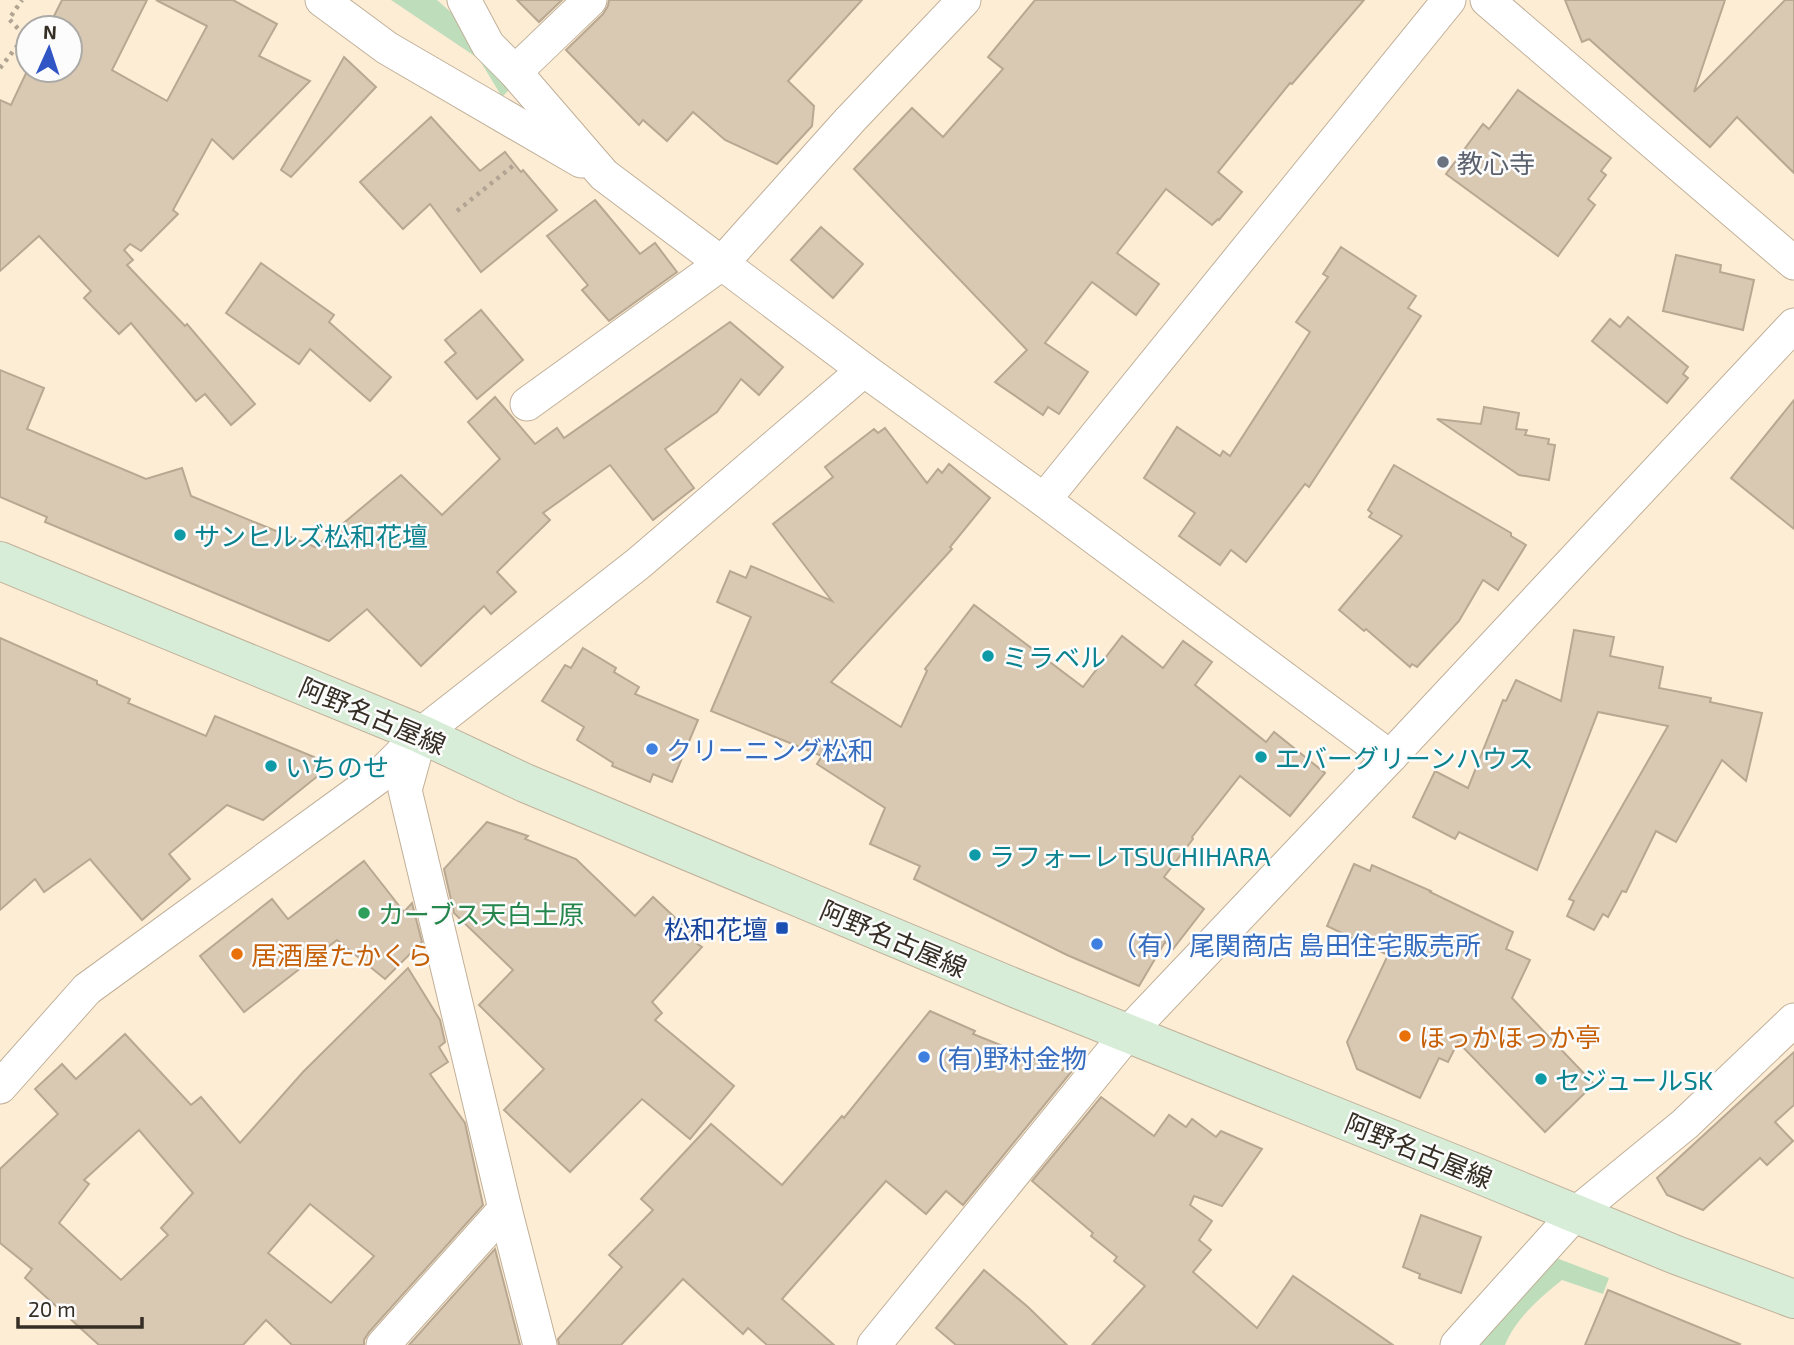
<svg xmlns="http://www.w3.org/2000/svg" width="1794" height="1345" viewBox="0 0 1794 1345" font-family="'Exo 2','Noto Sans JP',sans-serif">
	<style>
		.green { fill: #beddbb }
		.building { fill: #dac9b2; stroke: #b8a791; stroke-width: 2; fill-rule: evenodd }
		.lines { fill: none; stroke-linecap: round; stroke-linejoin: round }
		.street-casing { stroke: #c0b099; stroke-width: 35 }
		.secondary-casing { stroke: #c0b099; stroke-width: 40 }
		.path { stroke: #b1a492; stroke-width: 4.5; stroke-dasharray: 3.5 5; stroke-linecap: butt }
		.street { stroke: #fff; stroke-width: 33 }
		.secondary { stroke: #d8edd8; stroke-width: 38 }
		.worship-dot { fill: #6b7280; stroke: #fcfcfc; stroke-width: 2.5 }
		.culture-dot { fill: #0f9aa8; stroke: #fcfcfc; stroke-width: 2.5 }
		.shop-dot { fill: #3f7fe0; stroke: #fcfcfc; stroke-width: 2.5 }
		.leisure-dot { fill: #2e9e5b; stroke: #fcfcfc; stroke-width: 2.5 }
		.transit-dot { fill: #1a4fb4; stroke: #fcfcfc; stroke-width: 2.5 }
		.food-dot { fill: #e8710a; stroke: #fcfcfc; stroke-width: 2.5 }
		.labels { text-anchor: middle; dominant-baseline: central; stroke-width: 5; stroke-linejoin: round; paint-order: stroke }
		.worship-label { font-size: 26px; fill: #5b616d; stroke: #fcfcfc; text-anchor: start }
		.culture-label { font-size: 26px; fill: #0d838f; stroke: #fcfcfc; text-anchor: start }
		.street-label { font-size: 26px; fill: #352e25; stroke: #fcfcfc }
		.shop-label { font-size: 26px; fill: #366cbe; stroke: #fcfcfc; text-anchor: start }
		.leisure-label { font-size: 26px; fill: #27864d; stroke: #fcfcfc; text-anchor: start }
		.transit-label { font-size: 26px; fill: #164399; stroke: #fcfcfc; text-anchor: end }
		.food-label { font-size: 26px; fill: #c56008; stroke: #fcfcfc; text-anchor: start }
	</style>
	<rect width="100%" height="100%" fill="#feedd5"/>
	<g class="green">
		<polygon points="391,0 437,0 463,23 514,85 502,97 479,59"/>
		<path d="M1551 1256 1609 1278 1603 1294 1562 1280C1540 1298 1516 1318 1505 1345H1479Z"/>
	</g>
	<g class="building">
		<polygon points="62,0 147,0 112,70 167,101 207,26 156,0 233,0 277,24 259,56 310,81 233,159 212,139 173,210 178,214 141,251 130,244 124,250 133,260 127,265 185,326 187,324 255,404 231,425 205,394 196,401 131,323 119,334 84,298 91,291 39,236 0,271 0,100 11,105 28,69 70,70 70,28 48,28"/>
		<polygon points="517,0 562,0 539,22"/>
		<polygon points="609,0 862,0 788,81 814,106 812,126 777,164 725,140 693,112 667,141 643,120 639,125 566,50 603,14 608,6"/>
		<polygon points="1035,0 1364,0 1292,84 1290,83 1218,172 1242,192 1219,220 1218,219 1212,225 1166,189 1117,253 1159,284 1136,315 1092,282 1045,343 1088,372 1059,414 1048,407 1043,415 995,382 1027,350 854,169 912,108 943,137 1003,69 988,57"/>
		<polygon points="1565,0 1725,0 1694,92 1785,0 1794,0 1794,173 1737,117 1710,147 1589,39 1582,42"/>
		<polygon points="344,57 376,87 291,177 281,170"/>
		<polygon points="1518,90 1611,158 1601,171 1606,175 1588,199 1595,205 1558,256 1446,174 1483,124 1489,129"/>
		<polygon points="431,117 480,171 505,152 521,172 523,170 557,210 481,272 430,204 403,229 360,182"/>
		<polygon points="595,200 640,254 655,243 677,272 609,321 582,290 588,285 547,236"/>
		<polygon points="821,227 863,264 833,298 791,260"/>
		<polygon points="1341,247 1416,296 1408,308 1421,316 1309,487 1305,484 1246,562 1231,550 1220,565 1179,536 1195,513 1144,478 1177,427 1220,456 1223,451 1230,456 1310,332 1296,322 1328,277 1323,274"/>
		<polygon points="1676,255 1721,265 1720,272 1754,280 1743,330 1663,311"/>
		<polygon points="261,263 334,315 329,322 391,377 370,401 310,349 299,364 226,313"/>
		<polygon points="481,310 523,360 477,399 445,362 456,353 445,340"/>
		<polygon points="1628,317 1688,367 1683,374 1688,378 1667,403 1592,341 1610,319 1620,327"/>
		<polygon points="730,322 783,367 759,395 741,379 717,412 665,449 694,488 653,520 610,465 543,513 550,520 497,572 516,592 491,614 484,606 421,666 367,609 329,641 45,522 47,517 0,497 0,370 44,388 27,429 146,479 182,468 191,496 315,547 401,475 442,515 500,459 468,422 495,397 535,444 557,428 564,438"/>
		<polygon points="1794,400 1794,529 1731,478"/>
		<polygon points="1484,407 1519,413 1516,429 1527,430 1525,435 1549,439 1548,444 1555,445 1549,480 1519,475 1437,419 1481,424"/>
		<polygon points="885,428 927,483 938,469 942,473 949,464 990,498 950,547 952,549 831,682 901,727 927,671 925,669 974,605 1083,687 1122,636 1163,668 1183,641 1212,662 1195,685 1266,742 1274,732 1325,773 1290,816 1240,776 1192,837 1193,839 1164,877 1204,909 1173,949 1165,942 1139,986 1067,955 914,879 920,866 870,844 885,808 817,764 822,756 711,711 751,617 717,602 730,571 746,578 751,566 832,601 773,524 833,477 825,467 874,429 878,433"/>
		<polygon points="1394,465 1511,533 1511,536 1526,545 1498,590 1483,580 1459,621 1417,667 1412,664 1410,667 1366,629 1364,631 1339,610 1402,536 1369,517 1372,513 1368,510"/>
		<polygon points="1574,630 1614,637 1610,656 1663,667 1659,688 1711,698 1710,702 1762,713 1746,781 1722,760 1676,842 1656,831 1626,892 1622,891 1608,917 1603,914 1594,930 1567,916 1574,901 1569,899 1668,726 1598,712 1537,870 1459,832 1455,839 1413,817 1435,771 1468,788 1503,700 1506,701 1516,680 1561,701"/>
		<polygon points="0,638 97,681 97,684 130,699 128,703 206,736 215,716 314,757 319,775 263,820 227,805 169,854 190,879 142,920 90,859 44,892 35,879 0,910"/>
		<polygon points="583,648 616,668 614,672 639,687 635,694 698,720 672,782 653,774 650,782 612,766 613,763 577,740 584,727 542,701 565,665 571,668"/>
		<polygon points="487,822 528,836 525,839 576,859 635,916 653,897 699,940 696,943 702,947 652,1002 662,1013 655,1020 734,1086 690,1139 642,1099 570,1172 504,1110 544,1069 479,1005 513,970 454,913 444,869"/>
		<polygon points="364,861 404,912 412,903 422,942 385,979 337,940 244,1012 200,956 272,899 288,919"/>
		<polygon points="1354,864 1370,871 1372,865 1431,891 1430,892 1513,932 1506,949 1530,960 1512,998 1594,1084 1545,1132 1458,1042 1448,1062 1439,1058 1420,1098 1357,1069 1347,1042 1388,955 1327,926"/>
		<path d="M408 968 440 1020 445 1042 439 1047 448 1062 430 1074 465 1123 483 1205 369 1332 364 1340V1345H292L266 1320 243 1345H99L25 1278 32 1269 0 1243V1169L58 1114 35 1089 62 1064 76 1079 125 1034 191 1105 201 1097 240 1143 303 1072ZM139 1130 193 1193 161 1228 168 1235 121 1280 59 1223 89 1184 84 1180ZM310 1204 374 1256 331 1303 268 1253Z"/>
		<polygon points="930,1011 975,1031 973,1034 1062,1070 1067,1065 1072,1071 963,1205 946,1191 926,1214 886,1181 782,1299 834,1345 767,1345 748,1328 743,1334 683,1279 621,1345 559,1345 558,1339 622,1267 609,1255 653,1210 641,1199 711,1124 782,1185 842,1116 844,1118"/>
		<polygon points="1794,1052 1794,1105 1775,1122 1793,1141 1767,1165 1760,1158 1703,1210 1667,1195 1657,1178"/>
		<polygon points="1101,1097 1154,1136 1169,1115 1186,1127 1192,1119 1216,1137 1221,1131 1262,1149 1222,1206 1194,1196 1190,1205 1212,1221 1199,1240 1211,1250 1193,1272 1257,1328 1293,1276 1393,1345 1092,1345 1145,1286 1114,1261 1117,1257 1091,1236 1093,1233 1032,1181"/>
		<polygon points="1421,1215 1481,1237 1461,1293 1419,1278 1420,1274 1403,1267"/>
		<polygon points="495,1249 520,1345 409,1345"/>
		<polygon points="984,1270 1028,1307 1067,1345 956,1345 936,1328"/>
		<polygon points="1608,1290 1740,1344 1739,1345 1585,1345"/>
	</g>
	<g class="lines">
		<defs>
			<g id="street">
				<polyline points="322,0 387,48 581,161"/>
				<polyline points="464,0 488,45 515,72 604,175 864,370 1044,500 1390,757"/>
				<polyline points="1487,0 1794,263"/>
				<polyline points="515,72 590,0"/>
				<polyline points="527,404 721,264 850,120 964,0"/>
				<polyline points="1044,500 1449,0"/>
				<polyline points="420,736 405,790 505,1209 540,1345"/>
				<polyline points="0,1087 87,989 377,778 421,734 639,563 864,370"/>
				<polyline points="383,1345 505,1209"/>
				<polyline points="874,1345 1127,1034 1390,757 1794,325"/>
				<polyline points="1457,1345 1575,1214 1685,1124 1794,1020"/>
			</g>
			<polyline id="secondary" points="0,561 421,734 525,783 1022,991 1474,1172 1676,1255 1794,1299"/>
		</defs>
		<use href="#street" class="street-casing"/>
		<use href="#secondary" class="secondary-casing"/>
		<g class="path">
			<polyline points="0,68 25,36 9,19 22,0"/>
			<polyline points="457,211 514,165"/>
		</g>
		<use href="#street" class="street"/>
		<use href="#secondary" class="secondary"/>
	</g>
	<circle class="worship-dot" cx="1443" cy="162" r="7"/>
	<g class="culture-dot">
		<circle cx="180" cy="535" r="7"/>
		<circle cx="988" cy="656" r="7"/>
		<circle cx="1261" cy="757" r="7"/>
		<circle cx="271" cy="766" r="7"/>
		<circle cx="975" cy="855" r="7"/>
		<circle cx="1541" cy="1079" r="7"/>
	</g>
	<g class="shop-dot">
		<circle cx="652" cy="749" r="7"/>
		<circle cx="1097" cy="944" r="7"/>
		<circle cx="924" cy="1057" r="7"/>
	</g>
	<circle class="leisure-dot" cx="364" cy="913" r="7"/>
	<rect class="transit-dot" x="775" y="921" width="14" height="14" rx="3.5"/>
	<g class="food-dot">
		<circle cx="237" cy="954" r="7"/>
		<circle cx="1405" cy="1036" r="7"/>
	</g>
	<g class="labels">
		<g class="worship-label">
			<text x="1457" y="162">教心寺</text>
		</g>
		<g class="culture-label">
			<text x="194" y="535">サンヒルズ松和花壇</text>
			<text x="1002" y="656">ミラベル</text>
			<text x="1275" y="757">エバーグリーンハウス</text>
			<text x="285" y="766">いちのせ</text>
			<text x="989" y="855">ラフォーレTSUCHIHARA</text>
			<text x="1555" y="1079">セジュールSK</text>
		</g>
		<g class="street-label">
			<text transform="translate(373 715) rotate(23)">阿野名古屋線</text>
			<text transform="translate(894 938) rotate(23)">阿野名古屋線</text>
			<text transform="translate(1419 1150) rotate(22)">阿野名古屋線</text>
		</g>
		<g class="shop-label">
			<text x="666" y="749">クリーニング松和</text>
			<text x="1111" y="944">（有）尾関商店 島田住宅販売所</text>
			<text x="938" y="1057">(有)野村金物</text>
		</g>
		<g class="leisure-label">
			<text x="378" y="913">カーブス天白土原</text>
		</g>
		<g class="transit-label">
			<text x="768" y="928">松和花壇</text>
		</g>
		<g class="food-label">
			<text x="251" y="954">居酒屋たかくら</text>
			<text x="1419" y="1036">ほっかほっか亭</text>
		</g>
	</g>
	<g transform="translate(49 49) rotate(3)"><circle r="33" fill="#fcfcfc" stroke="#acaaa6" stroke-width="2"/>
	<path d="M0-5L12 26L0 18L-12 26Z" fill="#3055c5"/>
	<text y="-10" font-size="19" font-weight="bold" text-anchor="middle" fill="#352e25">N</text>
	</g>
	<path d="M18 1317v10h124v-10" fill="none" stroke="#352e25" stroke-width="3.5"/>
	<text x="28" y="1317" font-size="21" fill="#352e25" stroke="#fcfcfc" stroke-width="5" paint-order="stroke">20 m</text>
</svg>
